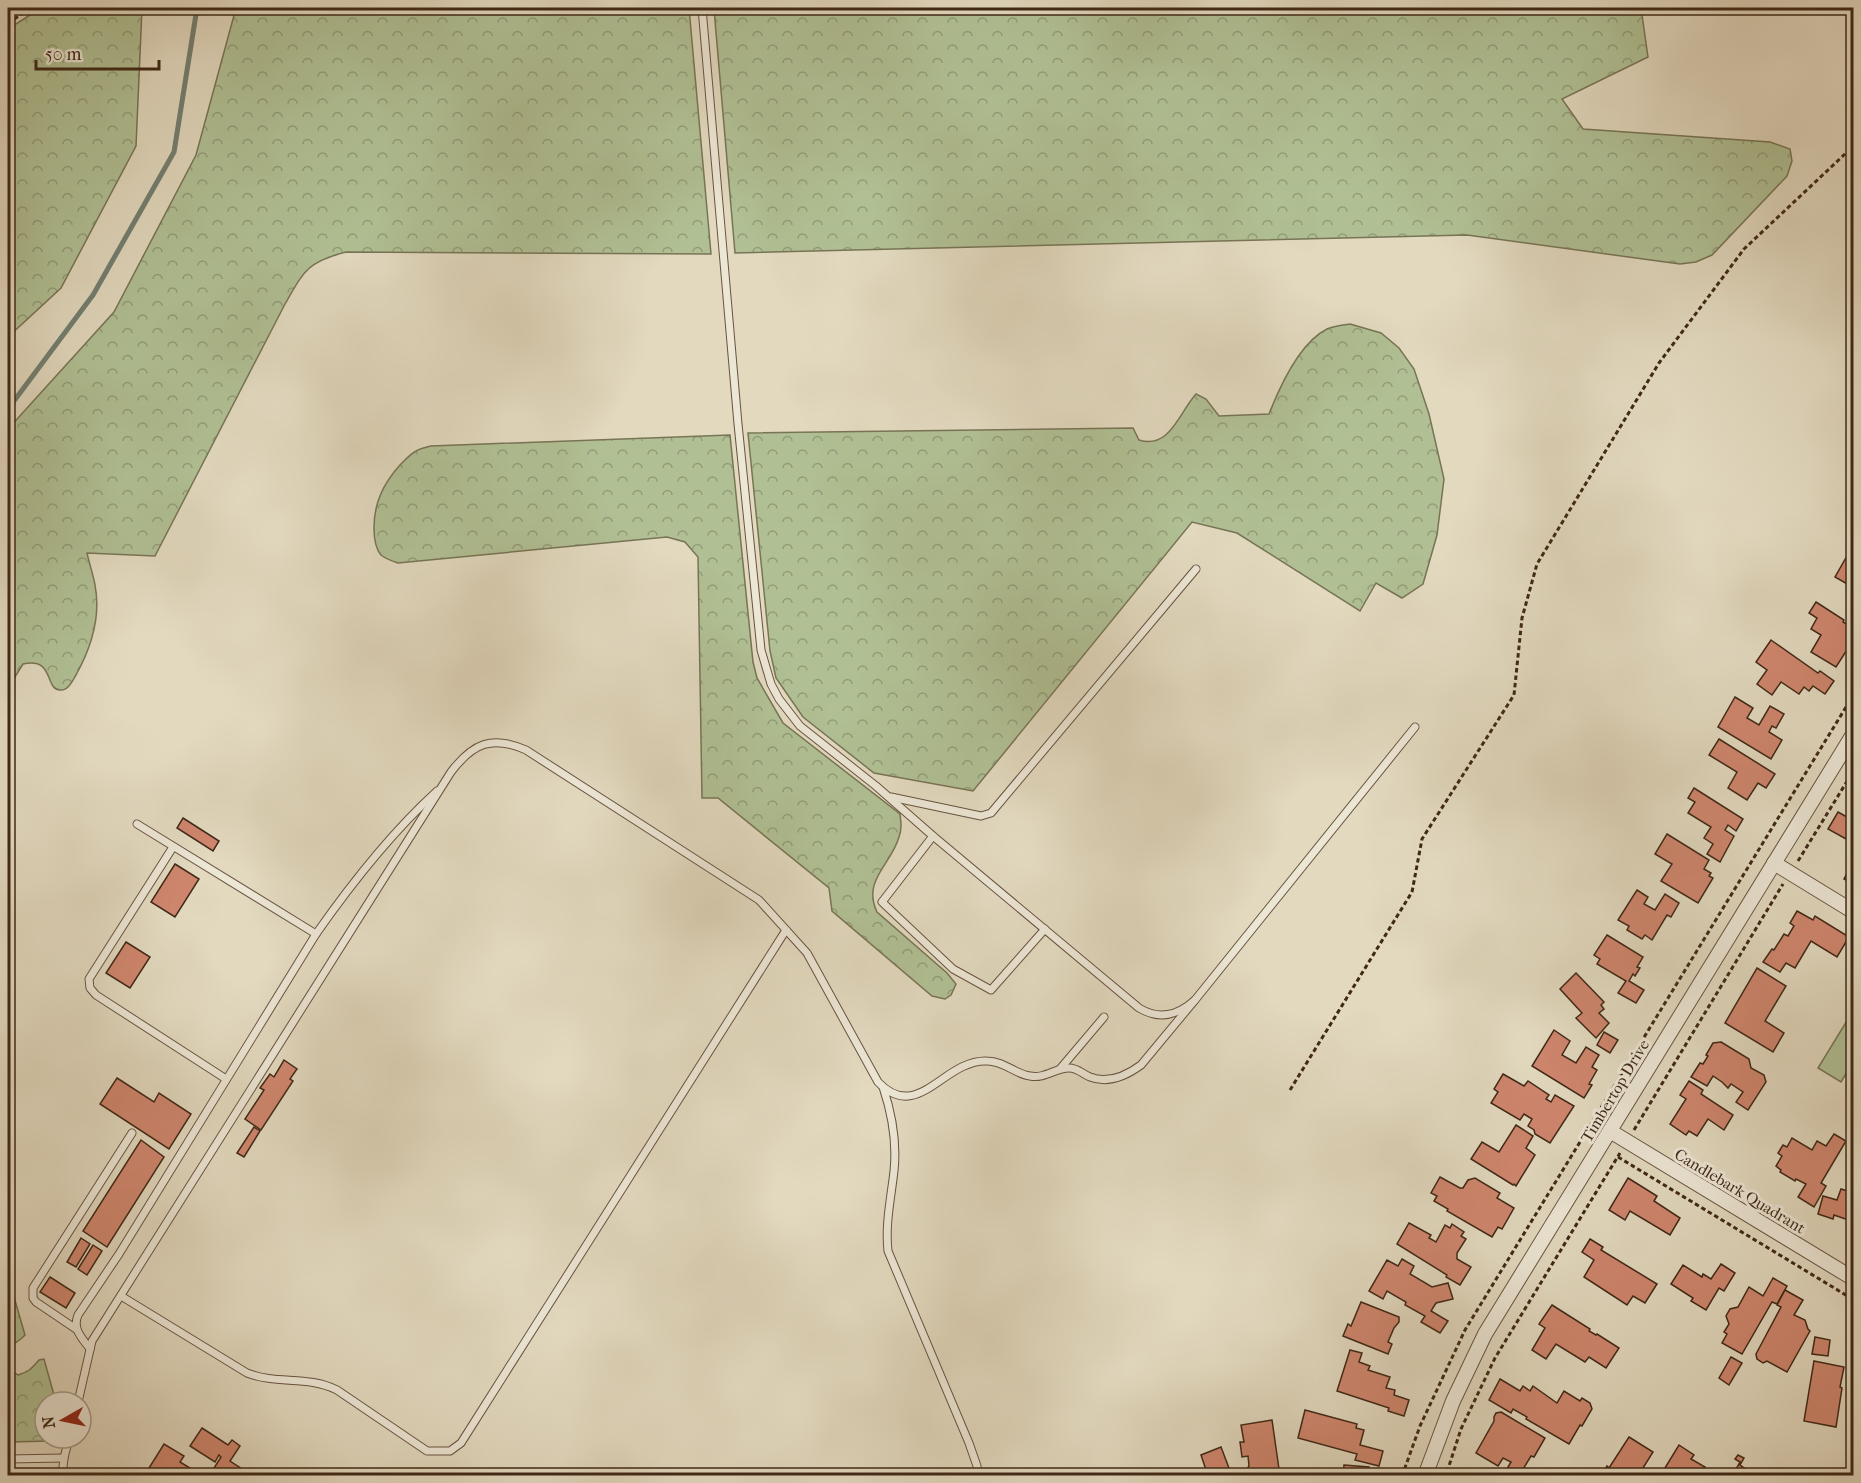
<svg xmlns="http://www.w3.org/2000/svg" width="1861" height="1483" viewBox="0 0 1861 1483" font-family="'IM FELL French Canon',serif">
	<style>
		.forest { fill: url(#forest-crowns); stroke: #787456; stroke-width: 1.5 }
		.park { fill: #b0c094; stroke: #787456; stroke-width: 1.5 }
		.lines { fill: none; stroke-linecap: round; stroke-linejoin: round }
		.stream { stroke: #738072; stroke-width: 5 }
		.building { fill: #cf866e; stroke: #3f2817; stroke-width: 1.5 }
		.service-casing { stroke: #685441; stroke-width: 9 }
		.minor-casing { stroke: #685441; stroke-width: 16 }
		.path { stroke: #3f2817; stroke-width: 3; stroke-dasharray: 4.5 3; stroke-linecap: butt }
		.service { stroke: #ece6d5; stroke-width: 7 }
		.minor { stroke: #ece6d5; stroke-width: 14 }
		.labels { text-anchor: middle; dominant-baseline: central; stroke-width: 6; stroke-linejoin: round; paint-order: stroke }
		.street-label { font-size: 16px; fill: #3f2817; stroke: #ece6d5 }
	</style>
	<defs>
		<pattern id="forest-crowns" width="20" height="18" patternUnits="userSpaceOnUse" patternTransform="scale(1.5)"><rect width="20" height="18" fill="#b0c094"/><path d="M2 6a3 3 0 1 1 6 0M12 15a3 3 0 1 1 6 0" fill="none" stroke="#919c78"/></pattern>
	</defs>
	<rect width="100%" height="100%" fill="#e2d9bf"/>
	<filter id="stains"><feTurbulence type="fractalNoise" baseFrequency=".00333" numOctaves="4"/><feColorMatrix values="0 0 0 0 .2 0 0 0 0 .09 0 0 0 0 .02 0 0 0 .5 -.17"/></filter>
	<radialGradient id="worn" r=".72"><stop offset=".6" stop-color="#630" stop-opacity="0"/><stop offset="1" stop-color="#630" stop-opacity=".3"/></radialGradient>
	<g class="forest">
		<polygon points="41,8 142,8 136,146 61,288 8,337 8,29"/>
		<path d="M236 8H254L267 10 337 8H689L711 254 346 252C307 262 304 271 285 304L155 556 87 553C89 563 93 574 95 585 101 616 91 648 76 675 73 680 68 691 60 690 44 689 55 657 23 664L13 680 10 1179 8 1200V429L114 312 196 155Z"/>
		<polygon points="1108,8 1641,8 1648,57 1562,99 1583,129 1770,142 1790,149 1792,161 1787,176 1712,255 1696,262 1680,264 1467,235 735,253 714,9"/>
		<path d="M1350 324 1381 333 1399 348 1414 369 1429 414 1444 479 1437 535 1423 584 1402 598 1376 583 1360 611 1237 533 1192 522 973 791 874 773 803 717 776 678 770 651 748 433 1133 428 1139 440C1170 450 1180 411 1196 394L1206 399 1219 416 1269 414C1280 386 1299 343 1327 329 1333 326 1342 325 1350 324Z"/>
		<path d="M730 435 753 662 757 678 783 723 900 814C901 822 902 829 899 837 891 865 862 880 877 912L947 973 956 984 951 995 945 999 932 996 832 911 829 888 718 798H702L698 557 685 542 667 537 398 563C392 561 386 559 381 555 375 548 374 537 374 528 374 503 383 484 400 465 405 460 411 453 418 450 422 448 427 447 431 446Z"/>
		<path d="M8 1276 25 1335 22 1338 10 1347V1361L11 1370 18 1375C29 1372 32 1368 39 1360L44 1359 56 1402H45V1438H57L51 1441 8 1442Z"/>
	</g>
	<polygon class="park" points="1848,1019 1853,1022 1853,1062 1841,1082 1818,1068"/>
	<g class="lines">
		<polyline class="stream" points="8,409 93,295 174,152 197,8"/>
	</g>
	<g class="building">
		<polygon points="1847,556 1854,560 1854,588 1835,577"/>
		<polygon points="1816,602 1844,620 1843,622 1854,629 1854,639 1836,667 1811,652 1821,635 1811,629 1817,618 1809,613"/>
		<polygon points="1771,640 1818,673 1820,671 1834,681 1825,694 1813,686 1809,691 1804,687 1799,694 1781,682 1772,695 1757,684 1767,670 1756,662"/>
		<polygon points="1735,697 1753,708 1747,718 1759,725 1770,706 1784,714 1776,728 1772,726 1769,732 1782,740 1771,759 1718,727"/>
		<polygon points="1719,739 1775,774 1766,788 1758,783 1747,800 1728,788 1737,772 1709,755"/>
		<polygon points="1694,788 1743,819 1736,831 1728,825 1725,830 1734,836 1720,862 1707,854 1713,844 1704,838 1711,827 1688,813 1695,802 1688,798"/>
		<polygon points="1838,812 1854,821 1854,884 1844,879 1853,862 1848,840 1828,829"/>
		<polygon points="183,818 219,841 213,851 177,828"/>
		<polygon points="1667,834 1709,860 1704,869 1711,873 1709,876 1713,878 1698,903 1661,881 1672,864 1655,854"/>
		<polygon points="175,864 199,879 175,917 151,902"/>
		<polygon points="1637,890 1648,897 1644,904 1655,910 1665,894 1679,903 1671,917 1667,915 1652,940 1645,935 1642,939 1627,930 1629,926 1618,920"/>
		<polygon points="1797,911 1813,920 1815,916 1849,937 1837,957 1811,941 1795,968 1786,963 1780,972 1763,962 1772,949 1774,950 1784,934 1788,936 1794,926 1790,923"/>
		<polygon points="1607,935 1643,957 1637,967 1640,968 1635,976 1633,974 1629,981 1644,990 1636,1003 1618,993 1626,981 1597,964 1600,959 1594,955"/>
		<polygon points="126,942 150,957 130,988 106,973"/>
		<polygon points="1757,968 1786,986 1765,1021 1784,1033 1773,1052 1725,1023"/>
		<polygon points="1576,973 1604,1002 1601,1005 1604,1009 1599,1013 1609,1023 1596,1038 1576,1018 1582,1013 1560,989"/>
		<polygon points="1554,1030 1570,1041 1562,1055 1576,1063 1586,1047 1599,1055 1592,1067 1597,1070 1589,1084 1592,1085 1584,1098 1532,1066"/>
		<polygon points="1604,1032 1618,1040 1610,1053 1597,1045"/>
		<polygon points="1721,1042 1749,1059 1751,1068 1764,1075 1766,1082 1748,1110 1736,1102 1743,1092 1731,1084 1728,1088 1722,1082 1713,1076 1707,1086 1691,1077 1700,1063 1703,1064 1708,1056 1706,1055 1713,1043"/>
		<polygon points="284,1060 297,1069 290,1079 293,1081 261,1130 245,1119 264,1090 260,1088 270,1074 274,1077"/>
		<polygon points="1503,1074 1524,1086 1528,1081 1549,1095 1546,1099 1551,1102 1555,1095 1574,1106 1550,1143 1535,1134 1534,1130 1528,1126 1532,1119 1524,1114 1520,1120 1491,1103 1498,1092 1494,1089"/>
		<polygon points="117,1078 154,1102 159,1093 191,1114 169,1149 100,1104"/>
		<polygon points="1689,1081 1703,1090 1701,1094 1733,1115 1724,1130 1708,1119 1697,1136 1689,1131 1686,1135 1670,1124 1686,1099 1680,1095"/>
		<polygon points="1516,1125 1533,1136 1526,1148 1535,1155 1516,1186 1514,1184 1513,1185 1471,1159 1482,1142 1499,1152"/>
		<polygon points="254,1127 260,1131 244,1157 237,1153"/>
		<polygon points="1834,1134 1846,1141 1821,1183 1826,1186 1814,1207 1798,1197 1806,1184 1796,1179 1795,1181 1780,1172 1781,1170 1776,1166 1782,1156 1778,1153 1783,1145 1787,1147 1792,1138 1812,1150 1817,1141 1826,1146"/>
		<polygon points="141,1140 164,1157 107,1247 83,1231"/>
		<polygon points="1440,1177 1460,1188 1463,1188 1468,1180 1475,1178 1500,1193 1497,1198 1514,1208 1502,1229 1498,1227 1492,1237 1447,1211 1448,1209 1434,1201 1437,1196 1431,1193"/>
		<polygon points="1628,1178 1657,1196 1654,1201 1680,1218 1670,1235 1630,1211 1625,1220 1609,1210"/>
		<polygon points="1854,1187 1854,1222 1834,1215 1833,1219 1818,1214 1823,1196 1837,1200 1841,1189 1851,1192"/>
		<polygon points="1409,1223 1431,1235 1429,1238 1436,1242 1445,1225 1450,1228 1452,1224 1464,1232 1461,1236 1466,1239 1457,1253 1457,1259 1471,1267 1460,1285 1446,1277 1447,1275 1397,1244"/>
		<polygon points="81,1238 90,1244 76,1267 67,1262"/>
		<polygon points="1590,1239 1603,1247 1601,1250 1657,1284 1645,1303 1633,1296 1627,1305 1584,1277 1594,1260 1582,1252"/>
		<polygon points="93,1245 102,1251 87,1275 78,1269"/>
		<polygon points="1402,1259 1414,1266 1410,1274 1432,1287 1448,1283 1453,1299 1436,1303 1431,1311 1448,1321 1440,1333 1421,1322 1425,1316 1405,1305 1406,1302 1387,1291 1383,1299 1369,1291 1387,1260 1398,1266"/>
		<polygon points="1721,1264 1735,1273 1724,1291 1719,1288 1706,1310 1691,1301 1693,1298 1671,1284 1683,1265 1702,1277 1703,1274 1711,1279"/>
		<polygon points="50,1277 75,1293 66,1308 40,1292"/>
		<polygon points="1773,1278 1787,1286 1777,1304 1772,1302 1742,1354 1722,1343 1727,1334 1724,1332 1729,1324 1726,1316 1730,1309 1738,1307 1749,1287 1763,1296"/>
		<polygon points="1785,1290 1803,1300 1794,1315 1805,1320 1808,1329 1810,1331 1787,1372 1767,1361 1763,1363 1757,1359 1756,1354 1781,1307 1777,1305"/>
		<polygon points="1361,1302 1399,1317 1399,1322 1394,1328 1388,1342 1392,1344 1388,1354 1343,1336 1348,1324 1351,1326"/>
		<polygon points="1552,1305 1590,1329 1589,1331 1596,1335 1597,1334 1619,1348 1606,1368 1589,1357 1585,1362 1556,1344 1546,1359 1532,1350 1545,1328 1539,1324"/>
		<polygon points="1815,1337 1830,1340 1828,1356 1812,1354"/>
		<polygon points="1350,1350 1362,1353 1359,1362 1370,1366 1368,1370 1390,1377 1386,1388 1395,1390 1394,1395 1409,1400 1404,1416 1388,1411 1389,1408 1337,1391"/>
		<polygon points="1731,1357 1742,1363 1729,1385 1719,1378"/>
		<polygon points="1814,1361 1844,1367 1840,1387 1842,1388 1836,1427 1804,1421"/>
		<polygon points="1500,1379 1520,1391 1523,1386 1530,1391 1533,1386 1557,1403 1564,1391 1580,1401 1582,1398 1590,1403 1592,1409 1582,1426 1580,1425 1569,1444 1526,1419 1527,1417 1513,1409 1511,1413 1489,1400"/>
		<polygon points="1305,1410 1357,1424 1356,1428 1364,1430 1360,1445 1383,1451 1379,1466 1355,1460 1357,1454 1298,1438"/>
		<polygon points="1501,1412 1545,1438 1534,1457 1531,1456 1519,1476 1506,1476 1504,1474 1511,1462 1503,1458 1498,1466 1476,1453 1494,1421 1494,1417 1496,1413"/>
		<polygon points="1272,1420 1280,1476 1248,1476 1247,1469 1249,1466 1248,1456 1242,1457 1240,1442 1244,1442 1241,1425"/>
		<polygon points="202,1428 228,1445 232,1440 240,1446 230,1461 242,1469 239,1473 237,1472 235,1476 144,1476 164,1444 184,1456 180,1462 201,1475 205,1469 211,1473 221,1457 219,1455 215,1462 190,1446"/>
		<polygon points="1629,1437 1653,1452 1638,1476 1601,1476 1607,1466 1609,1468"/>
		<polygon points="1679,1445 1694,1455 1691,1459 1705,1467 1700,1476 1660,1476"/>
		<polygon points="1221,1447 1232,1476 1208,1476 1201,1455"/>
		<polygon points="1738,1455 1744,1458 1740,1465 1756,1476 1732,1476 1740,1462 1735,1459"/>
		<polygon points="1344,1465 1369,1467 1368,1476 1343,1476"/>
	</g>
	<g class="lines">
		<defs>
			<g id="service">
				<path d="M702 8 738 424 759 630 761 650 771 684 779 699 800 726 876 786 933 836 1139 1008C1159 1020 1177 1016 1195 1000L1415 727"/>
				<polyline points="891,797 981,816 991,813 1196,569"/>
				<polyline points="137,824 316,934"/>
				<polyline points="933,836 882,902 953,969 991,990 1045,929"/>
				<polyline points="173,847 89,979 90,988 96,995 226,1079"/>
				<polyline points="1060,1069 1104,1017"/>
				<path d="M883 1087C892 1114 897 1143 894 1171 891 1198 885 1224 888 1251L969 1443 977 1466 978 1476"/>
				<path d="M121 1296 247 1373C278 1385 307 1375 337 1390L427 1451H450L461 1443 786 930"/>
				<polyline points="76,1329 36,1302 33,1298 33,1288 132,1133"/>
				<path d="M90 1349C82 1338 72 1329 78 1315L119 1254 316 934C351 884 391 833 437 791"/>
				<path d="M78 1402 92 1341 451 772C473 743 492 735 526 750L759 900 807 953 878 1082C918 1124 944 1059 987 1061 1004 1061 1015 1074 1030 1076 1045 1079 1055 1068 1069 1068 1078 1068 1082 1074 1090 1077 1108 1084 1126 1076 1141 1065L1195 1000"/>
				<polyline points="8,1459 64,1458"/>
				<polyline points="62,1476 64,1458 69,1438"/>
			</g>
			<g id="minor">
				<polyline points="1774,863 1854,912"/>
				<polyline points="1610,1131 1854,1279"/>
				<polyline points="1425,1476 1453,1401 1485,1334 1854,733"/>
			</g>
		</defs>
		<use href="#service" class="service-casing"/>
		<use href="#minor" class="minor-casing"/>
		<g class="path">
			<polyline points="8,23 31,8"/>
			<polyline points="1798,861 1854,770"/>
			<polyline points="1290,1090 1412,892 1422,839 1514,695 1522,618 1537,564 1659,363 1744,249 1845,154 1854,138"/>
			<polyline points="1634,1130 1783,884"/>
			<polyline points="1618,1157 1854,1300"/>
			<polyline points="1447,1472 1461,1429 1495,1358 1620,1153"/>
			<polyline points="1402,1476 1420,1426 1465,1330 1854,694"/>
		</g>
		<use href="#service" class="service"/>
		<use href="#minor" class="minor"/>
	</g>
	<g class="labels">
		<g class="street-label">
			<text transform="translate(1615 1091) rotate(-59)">Timbertop Drive</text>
			<text transform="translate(1740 1191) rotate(31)">Candlebark Quadrant</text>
		</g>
	</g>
	<rect width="1861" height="1483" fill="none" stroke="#e2d9bf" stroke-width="30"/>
	<rect x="9" y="9" width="1843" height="1465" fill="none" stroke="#3f2817" stroke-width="3"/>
	<rect x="15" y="15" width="1831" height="1453" fill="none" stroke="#3f2817" stroke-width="1.5"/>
	<g transform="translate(63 1420) rotate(261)"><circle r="28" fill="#ece6d5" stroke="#a79a89" stroke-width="1.5"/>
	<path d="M0-4.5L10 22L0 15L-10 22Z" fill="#8f2418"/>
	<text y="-9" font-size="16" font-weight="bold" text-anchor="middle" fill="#3f2817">N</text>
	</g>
	<path d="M36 60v9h123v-9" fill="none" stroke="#3f2817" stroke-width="3"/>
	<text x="45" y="60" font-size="18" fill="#3f2817" stroke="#ece6d5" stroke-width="4.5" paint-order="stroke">50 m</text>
	<rect width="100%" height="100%" filter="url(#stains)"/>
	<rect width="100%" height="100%" fill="url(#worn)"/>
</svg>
